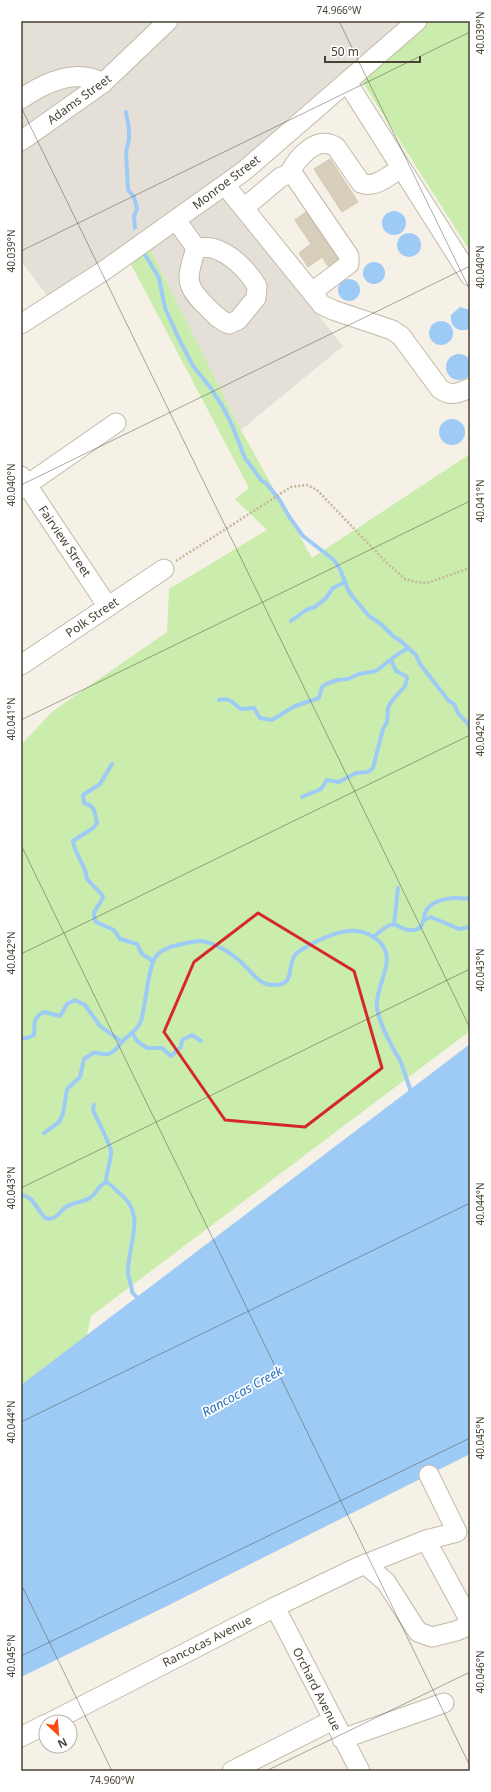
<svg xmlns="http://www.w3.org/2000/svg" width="491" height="1792" viewBox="0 0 491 1792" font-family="'Noto Sans',sans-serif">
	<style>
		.industrial { fill: #e4e0d8 }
		.green { fill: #caecac }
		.water { fill: #9ecbf6 }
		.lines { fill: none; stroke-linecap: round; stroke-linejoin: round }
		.stream { stroke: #9ecbf6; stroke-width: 4 }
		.building { fill: #d7cebb; stroke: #d3c7ae }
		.minor-casing { stroke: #c1baa8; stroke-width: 21 }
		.path { stroke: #c4b898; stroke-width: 2.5; stroke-dasharray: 2 2; stroke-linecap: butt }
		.minor { stroke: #fff; stroke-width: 19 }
		.marked { fill: none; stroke: #d62828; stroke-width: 3; stroke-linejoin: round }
		.ticks { fill: none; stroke: #484235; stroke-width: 1; stroke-opacity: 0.45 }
		.labels { text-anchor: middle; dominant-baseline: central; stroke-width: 3.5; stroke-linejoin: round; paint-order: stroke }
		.street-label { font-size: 12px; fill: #484235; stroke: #fff }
		.water-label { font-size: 13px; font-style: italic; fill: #2571bd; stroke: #fff }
		.neatline { fill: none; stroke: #484235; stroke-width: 1.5 }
		.ticks-label { font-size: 10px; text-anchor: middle; fill: #484235 }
	</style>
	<rect width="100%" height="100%" fill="#f5f1e7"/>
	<polygon class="industrial" points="21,21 414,21 216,187 343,346 241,430 144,237 52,302 21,261"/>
	<g class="green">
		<polygon points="414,21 470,21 470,251 356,72"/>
		<polygon points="144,237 241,430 312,558 470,454 470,1031 91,1316 85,1344 21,1396 21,745 53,711 167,632 169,589 267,530 235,499 249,488 124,251"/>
	</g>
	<g class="water">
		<circle cx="394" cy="223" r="12"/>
		<circle cx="409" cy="245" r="12"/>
		<circle cx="374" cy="273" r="11"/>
		<circle cx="349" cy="290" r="11"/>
		<path d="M460 307 470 310V328C460 334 449 327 451 315Z"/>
		<circle cx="441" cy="333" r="12"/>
		<circle cx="459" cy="367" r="13"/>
		<circle cx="452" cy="432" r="13"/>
		<polygon points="470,1044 470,1454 167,1606 21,1677 21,1385"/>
	</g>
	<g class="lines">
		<g class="stream">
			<polyline points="126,112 129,129 129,139 126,152 128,190 134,197 137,209 134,216 135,228"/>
			<polyline points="144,253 159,278 165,308 179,339 193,366 210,387 223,407 232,425 245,458 262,481 266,483 279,499 290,518 303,536 334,560 340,569 348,590 353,597 369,616 381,624 393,636 402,642 416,655 420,664 449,701 454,704 458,713 469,725 470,729"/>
			<polyline points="291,621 306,610 315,607 326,598 333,588 345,582"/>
			<path d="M219 700C231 697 232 703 241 709L254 708 260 718 272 720 295 706 319 698 322 687 326 684 337 680 348 679 359 674 376 671 398 654 408 648"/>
			<path d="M112 764 100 784 83 795 84 803C95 806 95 812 97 823L93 828 73 841 75 849 85 870 87 879 103 896C102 905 89 910 96 922L114 930 120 939 137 944 142 954 153 961"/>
			<polyline points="302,797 321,789 327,780 339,782 356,773 368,772 373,768 383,729 387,722 388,708 391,702 405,686 407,679 406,676 396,671 391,660"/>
			<polyline points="424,920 431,917 459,929 470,927"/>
			<polyline points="394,925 398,888"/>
			<path d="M373 937 386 927 393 924C400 926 406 932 414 930 427 928 421 915 428 908 437 898 455 897 467 899L470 896"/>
			<polyline points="132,1033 137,1041 147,1048 162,1048 171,1056 181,1047 182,1040 192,1035 201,1041"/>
			<path d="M21 1038H27L34 1035C35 1024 32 1018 44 1012L60 1016 67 1004 75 1000 85 1005 100 1026 122 1042"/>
			<path d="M94 1105 93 1110C96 1117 111 1146 111 1151 111 1162 106 1172 106 1182"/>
			<path d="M44 1133 59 1122 63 1114 67 1089 80 1077 84 1059 93 1053C98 1052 103 1055 108 1054 115 1052 117 1048 121 1043 126 1036 138 1031 141 1021 146 1005 148 964 157 955 164 948 173 946 182 944 188 943 194 941 200 941 214 942 233 954 242 963 252 972 259 985 273 985 297 985 286 967 295 955 299 950 309 946 315 942 334 933 356 924 375 938 402 957 374 984 377 1008 379 1022 387 1037 394 1050 396 1054 400 1058 401 1063 405 1073 408 1084 412 1094"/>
			<path d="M106 1182C111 1184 114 1188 118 1192 148 1214 128 1241 128 1272 128 1279 132 1285 132 1292L140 1301"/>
			<path d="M23 1195 31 1199 44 1217 48 1219C58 1218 59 1212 66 1207 74 1202 83 1202 90 1198 98 1193 96 1187 106 1182"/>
		</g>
	</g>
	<g class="building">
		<polygon points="330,159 358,202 342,212 314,169"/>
		<polygon points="306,212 338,259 328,266 322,257 308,267 299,253 311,244 295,220"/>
	</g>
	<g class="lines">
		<defs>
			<g id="minor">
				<polyline points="347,82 470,276"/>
				<path d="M21 99C44 83 76 68 103 83"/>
				<polyline points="21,141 103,83 168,21"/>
				<path d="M289 174C297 158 317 134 336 147L361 183C375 189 390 175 401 168"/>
				<path d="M225 185 322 305 333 310 392 330 401 336 440 389C451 397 459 393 470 388"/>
				<polyline points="244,208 281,177 289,174 295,177 349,256 349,264 312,292"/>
				<path d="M176 220 196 248C187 278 183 284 207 307 214 314 219 320 229 324L238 320 256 298 257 286C247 270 231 253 212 248 207 247 201 248 196 248"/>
				<polyline points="21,324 105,270 244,171 417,21"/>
				<polyline points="21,476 108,607"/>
				<polyline points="21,489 116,423"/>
				<polyline points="21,665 164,569"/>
				<polyline points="426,1540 457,1532 429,1475"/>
				<polyline points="365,1564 386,1582 418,1632 432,1637 456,1631 470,1625"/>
				<polyline points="275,1607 360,1771"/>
				<polyline points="51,1722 275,1607 356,1568 426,1540 470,1621"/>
				<polyline points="21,1737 46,1724"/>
				<polyline points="342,1739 444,1703"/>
				<polyline points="232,1771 333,1720"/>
			</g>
		</defs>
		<use href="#minor" class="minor-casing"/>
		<polyline class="path" points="176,561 291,487 307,485 317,490 386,562 405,579 416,582 427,583 470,568"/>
		<use href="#minor" class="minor"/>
	</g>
	<path class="marked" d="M258 913 354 971 382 1068 305 1127 225 1120 164 1032 194 962Z"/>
	<path class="ticks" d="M339 21 470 290M21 107 470 1028M21 251 470 32M21 485 470 266M21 720 470 501M21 845 470 1766M21 954 470 735M21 1188 470 969M21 1422 470 1203M21 1584 112 1771M21 1656 470 1438M266 1771 470 1672"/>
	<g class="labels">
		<g class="street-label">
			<text transform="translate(79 99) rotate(-36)">Adams Street</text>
			<text transform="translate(226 182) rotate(-37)">Monroe Street</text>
			<text transform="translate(65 541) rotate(56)">Fairview Street</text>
			<text transform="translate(92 617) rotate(-34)">Polk Street</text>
			<text transform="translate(207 1641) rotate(-27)">Rancocas Avenue</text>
			<text transform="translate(317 1689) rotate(63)">Orchard Avenue</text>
		</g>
		<g class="water-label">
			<text transform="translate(242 1391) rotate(-29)">Rancocas Creek</text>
		</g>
	</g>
	<rect width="491" height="1792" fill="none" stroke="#ffffff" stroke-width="44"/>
	<g transform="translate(58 1734) rotate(154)"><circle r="19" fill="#ffffff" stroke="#b6b3ae"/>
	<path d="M0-3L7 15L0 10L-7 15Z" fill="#ff4913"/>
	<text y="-6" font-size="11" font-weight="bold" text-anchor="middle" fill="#484235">N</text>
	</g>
	<path d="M325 56v6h95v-6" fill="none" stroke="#484235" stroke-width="2"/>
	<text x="331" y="56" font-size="12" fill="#484235" stroke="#ffffff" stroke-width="3" paint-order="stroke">50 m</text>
	<rect x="22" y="22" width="447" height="1748" class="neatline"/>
	<g class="ticks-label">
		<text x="339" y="14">74.966°W</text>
		<text transform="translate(480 33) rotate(-90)" y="4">40.039°N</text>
		<text transform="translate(11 251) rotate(-90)" y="4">40.039°N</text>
		<text transform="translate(480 267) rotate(-90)" y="4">40.040°N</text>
		<text transform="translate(11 485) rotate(-90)" y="4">40.040°N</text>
		<text transform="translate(480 501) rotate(-90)" y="4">40.041°N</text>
		<text transform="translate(11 719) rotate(-90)" y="4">40.041°N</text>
		<text transform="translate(480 735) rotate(-90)" y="4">40.042°N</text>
		<text transform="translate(11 953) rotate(-90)" y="4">40.042°N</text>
		<text transform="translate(480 970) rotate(-90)" y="4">40.043°N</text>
		<text transform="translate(11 1188) rotate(-90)" y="4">40.043°N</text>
		<text transform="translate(480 1204) rotate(-90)" y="4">40.044°N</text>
		<text transform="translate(11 1422) rotate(-90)" y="4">40.044°N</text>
		<text transform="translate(480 1438) rotate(-90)" y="4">40.045°N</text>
		<text transform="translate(11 1656) rotate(-90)" y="4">40.045°N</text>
		<text transform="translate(480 1672) rotate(-90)" y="4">40.046°N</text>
		<text x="112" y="1784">74.960°W</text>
	</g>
</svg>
